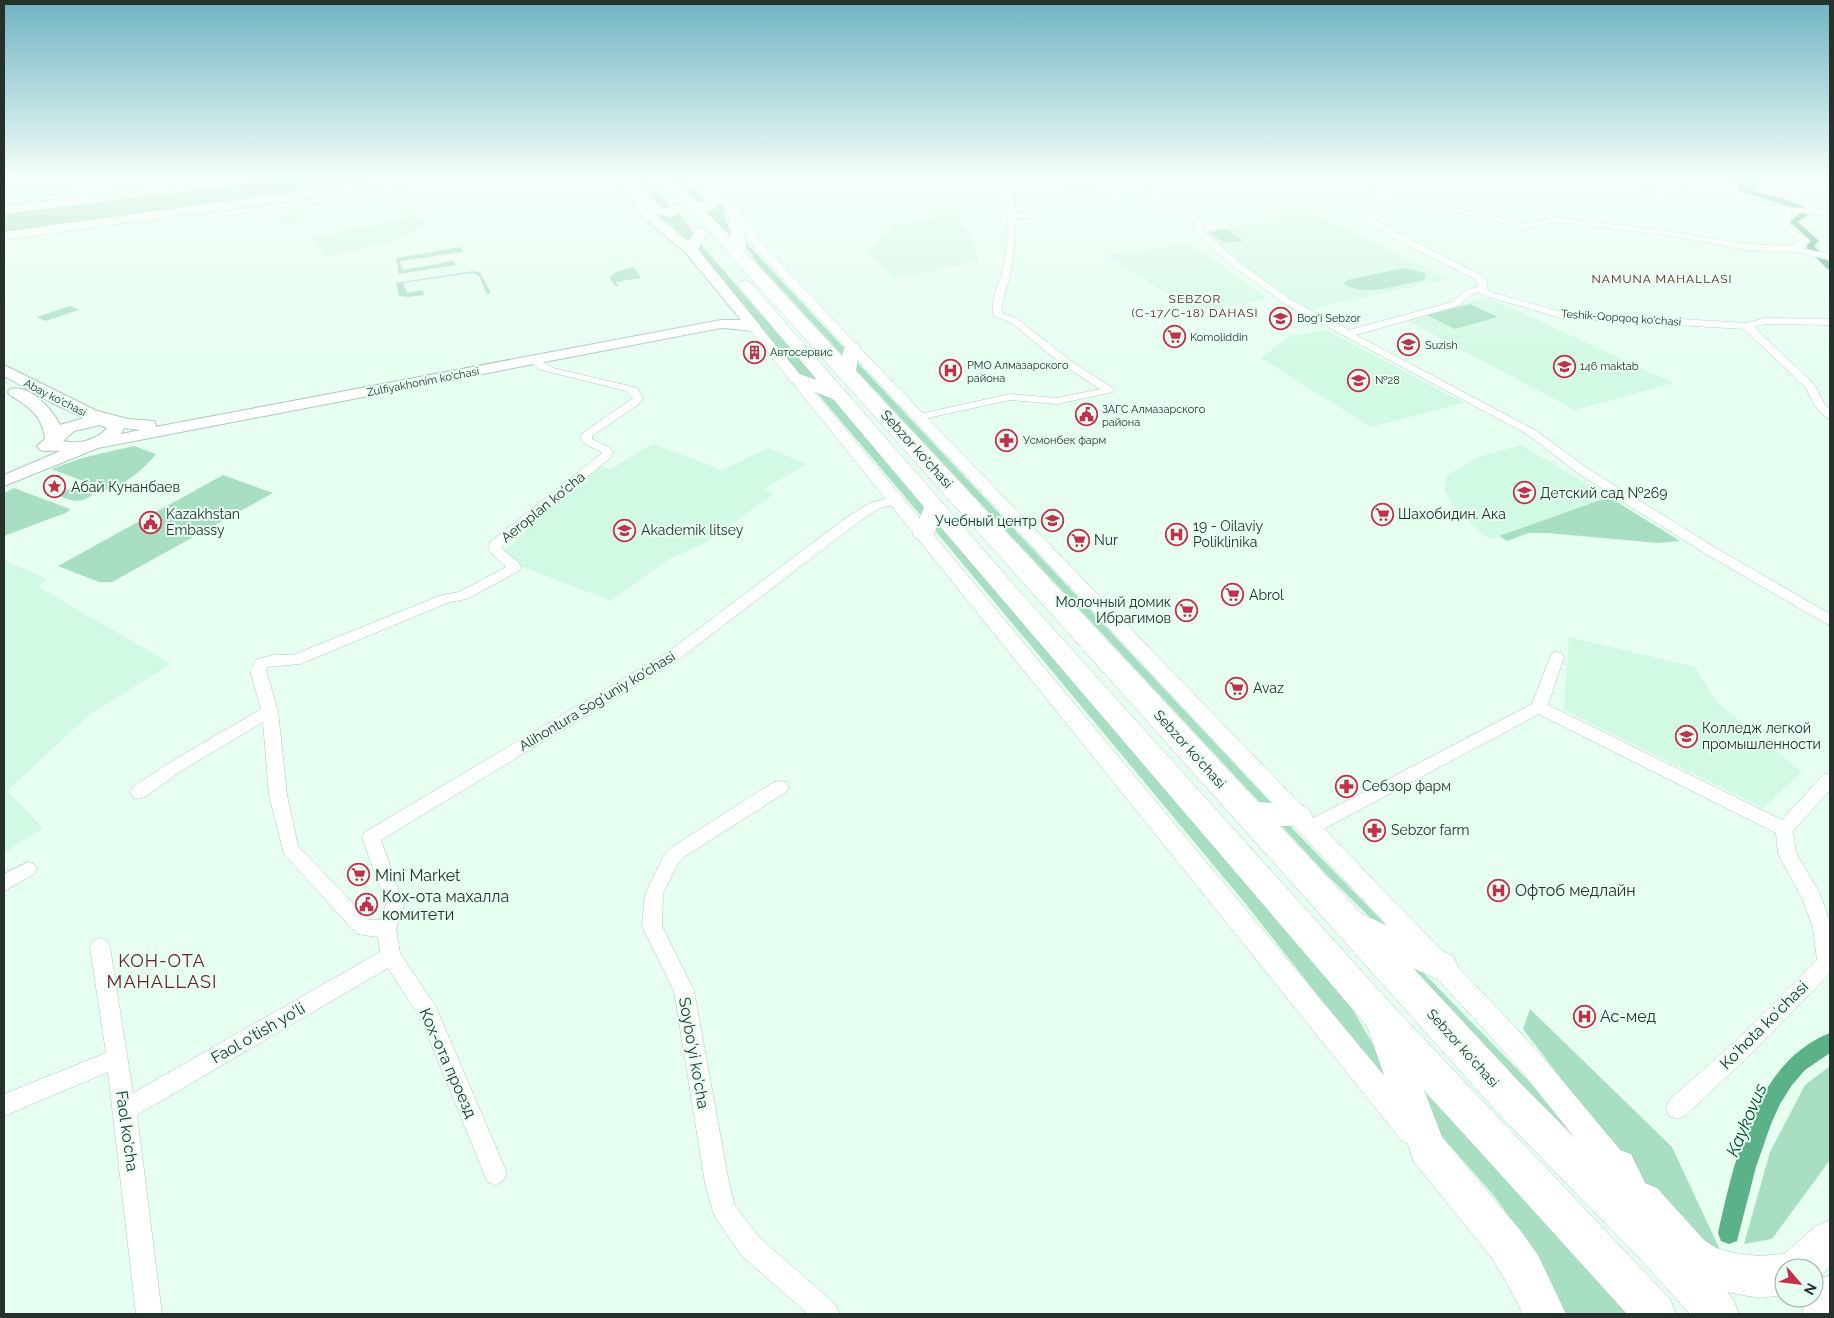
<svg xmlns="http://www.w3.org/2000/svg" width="1834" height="1318" viewBox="0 0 1834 1318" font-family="Raleway,sans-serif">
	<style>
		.built { fill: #d2f9e3 }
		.green { fill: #a8dfc2 }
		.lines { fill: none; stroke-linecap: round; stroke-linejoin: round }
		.canal { fill: #5bb289; fill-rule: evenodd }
		.minor-casing { stroke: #accaba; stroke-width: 1 }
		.tertiary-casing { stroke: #accaba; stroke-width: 1 }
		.secondary-casing { stroke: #accaba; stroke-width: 2 }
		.primary-casing { stroke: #accaba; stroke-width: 1 }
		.minor { fill: #fff; fill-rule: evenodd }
		.tertiary { fill: #fff; fill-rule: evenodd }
		.secondary { fill: #fff; fill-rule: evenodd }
		.primary { fill: #fff; fill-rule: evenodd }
		.labels { text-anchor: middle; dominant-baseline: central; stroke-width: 4; stroke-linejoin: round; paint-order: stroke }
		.far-poi-label { font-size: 11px; fill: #25312a; stroke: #e6fff1; text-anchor: start }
		.far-street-label { font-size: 11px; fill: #25312a; stroke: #e6fff1 }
		.far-neighbourhood-label { font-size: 12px; letter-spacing: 1px; fill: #66212b; stroke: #e6fff1 }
		.street-label { font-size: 14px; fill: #25312a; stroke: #e6fff1 }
		.poi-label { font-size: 14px; fill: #25312a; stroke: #e6fff1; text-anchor: start }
		.near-poi-label { font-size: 16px; fill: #25312a; stroke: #e6fff1; text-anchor: start }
		.near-street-label { font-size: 16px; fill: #25312a; stroke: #e6fff1 }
		.near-neighbourhood-label { font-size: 18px; letter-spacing: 1px; fill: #66212b; stroke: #e6fff1 }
		.near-water-label { font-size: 18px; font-style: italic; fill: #004a2f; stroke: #e6fff1 }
	</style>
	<rect width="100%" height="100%" fill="#e6fff1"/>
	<g class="built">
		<polygon points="4,178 52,178 69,184 66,193 4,201"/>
		<polygon points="353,207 353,209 282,224 281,217 283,216"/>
		<polygon points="1313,213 1449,279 1310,309 1259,280 1206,232"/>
		<polygon points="418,216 428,223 394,241 327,257 311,238"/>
		<polygon points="955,216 970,234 979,261 894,279 868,252 889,231 895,228 892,225"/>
		<polygon points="1187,244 1214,260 1268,299 1194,312 1107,255"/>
		<polygon points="1482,298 1501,303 1673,383 1575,410 1406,320"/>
		<polygon points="1326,330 1464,403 1371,427 1261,358 1290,336"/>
		<polygon points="653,444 722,470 768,448 807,464 764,489 774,494 707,542 669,559 611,601 518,565 503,552 577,484 601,466 611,469"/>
		<polygon points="1521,445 1609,497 1490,540 1457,512 1444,490 1447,475 1479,457"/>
		<polygon points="4,560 47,579 39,587 171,664 90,714 7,791 43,828 4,853"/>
		<polygon points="1569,637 1695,667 1716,702 1802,772 1763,808 1564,710"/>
	</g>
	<g class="green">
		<polygon points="274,178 403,178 4,232 4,213"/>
		<polygon points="634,178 646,178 673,209 662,211"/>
		<polygon points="674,178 687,178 711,203 698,204"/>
		<polygon points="1724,178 1760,178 1756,190 1743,188 1742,183 1724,180"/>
		<polygon points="722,205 730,232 729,235 703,210 714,209"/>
		<polygon points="679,213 694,234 688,240 658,215 668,216"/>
		<polygon points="1227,229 1244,241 1225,243 1208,232"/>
		<polygon points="744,240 844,348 842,355 757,263 742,241"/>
		<polygon points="698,241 822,385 804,379 705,261 695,247"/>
		<polygon points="461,247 463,252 400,261 403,270 453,261 456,265 399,274 396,258"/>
		<polygon points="634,267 641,278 616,282 619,287 614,285 609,277 618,271"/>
		<path d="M1404 268 1422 272 1426 276 1424 280C1400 284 1366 298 1344 284L1347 280Z"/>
		<polygon points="473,271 480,272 491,293 487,294 479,276 472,273 403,283 407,293 423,290 424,295 409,297 399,296 396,283"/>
		<polygon points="1470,304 1498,317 1455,329 1427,315"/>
		<polygon points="70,306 79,310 45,321 37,317"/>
		<polygon points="857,362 1276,808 1264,807 857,371"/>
		<polygon points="822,393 835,401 927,508 923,518 818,394"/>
		<path d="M134 446 156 454C145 468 124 486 107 490L51 469 82 458Z"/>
		<polygon points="223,475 273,493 112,582 99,582 58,566"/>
		<path d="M76 486 92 492V495C80 505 70 500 57 495Z"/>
		<polygon points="14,488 70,509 68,512 4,536 4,493"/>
		<polygon points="1609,497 1680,541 1658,543 1548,533 1529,533 1507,541 1499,536"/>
		<polygon points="936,518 1345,996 1399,1090 1394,1092 1245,903 933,528"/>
		<polygon points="1278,822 1289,825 1386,925 1388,930 1381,928 1325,873"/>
		<polygon points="1415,964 1548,1101 1585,1148 1579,1146 1416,972"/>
		<polygon points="1530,1009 1672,1147 1722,1254 1674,1218 1602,1132 1523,1029"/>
		<polygon points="1830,1066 1830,1160 1772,1239 1744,1244 1770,1152 1805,1085"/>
		<polygon points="1416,1083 1634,1314 1564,1314 1525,1239 1495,1197 1432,1125"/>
	</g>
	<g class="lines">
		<g class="canal">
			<polygon points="1746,178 1754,178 1745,184 1744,189 1785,199 1804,207 1807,215 1798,222 1819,241 1814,246 1830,263 1830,269 1827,269 1807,248 1806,246 1811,241 1790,222 1799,214 1798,210 1779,203 1739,191 1737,188 1740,182"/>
			<path d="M1830 1033V1053L1805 1070 1792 1085 1780 1104 1771 1124 1756 1167 1737 1241 1729 1244 1721 1241 1718 1233C1734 1162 1755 1062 1830 1033Z"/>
		</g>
		<defs>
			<g id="minor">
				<path d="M1005 178H1013L1016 213 1033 214 1065 185 1130 189 1150 192 1174 203 1204 222 1205 224 1201 229 1240 263 1291 300 1349 330 1452 302 1466 290 1477 287 1478 284 1476 280 1386 234 1366 220V216L1405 203 1363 187 1351 178H1360L1369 183 1414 201 1486 214 1522 224 1550 219 1531 208V204H1534L1559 218 1666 231 1746 244 1793 246 1799 240 1781 228 1785 211 1586 180 1582 178H1599L1765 205 1808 209 1803 204 1796 178H1804C1809 198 1806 209 1830 212V216L1792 212 1789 227 1808 239 1801 248 1830 254V260L1795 252 1746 250 1666 235 1557 222 1522 229 1485 218 1413 205 1375 219 1392 230 1483 276 1488 284 1486 288 1491 292 1562 312 1747 323 1765 318 1830 319V325L1765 324 1754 327 1814 384 1824 403 1830 410V419L1826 418 1815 406 1805 387 1744 329 1561 318 1485 296 1479 292 1472 294 1458 306 1356 335 1535 430 1587 468 1716 548 1830 614V625L1825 623 1706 554 1579 474 1527 434 1285 304 1234 267 1194 231 1193 229 1196 225 1169 207 1145 196 1067 189 1038 218H1016L1012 267 1001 308 1003 314 1016 318 1071 361 1113 388 1114 390 1113 392 1057 404 1010 400 919 420 915 419 913 417 915 415 1010 394 1057 398 1100 389 1063 365 1010 322 994 316C990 304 996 291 1000 279 1010 247 1008 211 1005 178Z"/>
				<polygon points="385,180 391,180 394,192 223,216 219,214 223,212 387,188"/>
				<polygon points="535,357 553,368 634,387 638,389 643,398 639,404 592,436 592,439 610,448 613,453 610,458 502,546 502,549 519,563 521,568 519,571 467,599 450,602 300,664 267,667 266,670 278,711 287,795 298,846 369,920 380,920 386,905 362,837 365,832 668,652 846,518 870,503 896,496 902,500 900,503 878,509 856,524 678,660 381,840 404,905 396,929 400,953 436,1007 507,1173 503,1181 495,1185 487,1181 421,1019 388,968 137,1115 162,1314 136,1314 108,1072 4,1116 4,1094 106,1053 90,947 93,941 100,938 107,941 110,947 133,1093 380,952 378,937 357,934 284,854 269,795 263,722 181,771 145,797 139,799 133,797 130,792 133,787 169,763 261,709 250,670 257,659 274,655 293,655 442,595 459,592 506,567 488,550 490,542 601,454 601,452 583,443 580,435 633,398 626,391 538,369 530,360"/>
				<polygon points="1557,652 1562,653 1564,657 1548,705 1782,820 1824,774 1830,773 1830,790 1793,831 1796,853 1819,892 1830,922 1830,973 1753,1052 1685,1116 1677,1119 1669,1116 1666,1108 1669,1100 1739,1038 1817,960 1813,928 1803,900 1778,854 1776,833 1539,714 1316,833 1310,835 1304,833 1301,828 1304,823 1532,704 1550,657 1552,653"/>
				<polygon points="780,781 786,782 789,787 786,792 684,857 677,865 663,894 662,926 694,991 729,1183 735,1206 760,1238 836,1305 840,1314 808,1314 742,1256 717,1220 713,1212 705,1183 674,991 642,926 645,894 664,855 672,847 774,782"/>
				<polygon points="28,862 34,864 37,869 34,874 4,891 4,874"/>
			</g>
			<g id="tertiary">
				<polygon points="697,178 707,178 738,209 763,244 856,344 1502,1013 1540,1054 1627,1158 1631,1168 1627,1178 1617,1182 1607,1178 1522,1072 1484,1029 848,350 755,248 731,213"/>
				<polygon points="754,323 758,324 1422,1121 1426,1131 1422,1141 1412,1145 1402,1141 750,330 748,327 750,324"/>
			</g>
			<path id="secondary" d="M614 178H625L652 212 696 247 759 324 761 327 759 330C750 332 732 328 721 328L98 448 4 486V475L60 451C53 450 47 452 40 450L37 446 45 439C43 416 28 406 10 395L8 392 10 389C30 384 52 409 60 425L84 418 50 402 4 376V365L97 411 128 419 154 421 156 425 155 427 721 320H741L686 253 644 218ZM100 425 107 428C97 440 78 445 63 441L74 431ZM124 428 141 430 121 434Z"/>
			<g id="primary">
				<polygon points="228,178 263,178 257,182 4,214 4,206"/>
				<polygon points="394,178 426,178 420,182 4,240 4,232"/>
				<path d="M624 178H636L661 208C671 209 676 202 684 204L661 178H674C683 188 693 204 707 202L686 178H699L721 203 712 210 705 211 731 237 728 211 730 208H740L747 254 842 356 846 343H858L860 347 856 371 1258 802 1297 804 1307 807 1312 815 1307 823 1297 826H1280L1362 914 1453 956 1458 966 1453 976 1441 981 1413 968 1523 1086 1600 1163 1603 1154 1617 1149 1631 1154 1645 1183 1657 1188 1704 1240 1716 1248 1735 1253 1759 1256 1784 1254 1816 1226 1830 1220V1267L1814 1282V1268H1784V1295L1759 1298 1727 1292 1733 1299 1739 1314H1690L1644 1263 1497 1112 688 208 671 217 652 214Z"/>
				<polygon points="701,228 708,232 696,253 686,253 684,250 696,229"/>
				<polygon points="745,280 750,282 1021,593 1393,1006 1670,1299 1676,1314 1627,1314 1424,1090 1442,1137 1520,1230 1538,1255 1566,1314 1523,1314 1508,1285 1492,1258 1414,1162 1367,1026 938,524 932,539 924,541 916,539 913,534 924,507 833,399 790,382 787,378 790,374 796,373 817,380 740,288 737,285 740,282"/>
				<polygon points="1830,1275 1830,1314 1802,1314 1808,1298 1814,1298 1815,1281"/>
			</g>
		</defs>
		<use href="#minor" class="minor-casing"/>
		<use href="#tertiary" class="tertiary-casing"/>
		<use href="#secondary" class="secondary-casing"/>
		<use href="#primary" class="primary-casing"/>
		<use href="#minor" class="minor"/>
		<use href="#tertiary" class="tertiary"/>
		<use href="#secondary" class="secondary"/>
		<use href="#primary" class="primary"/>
	</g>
	<linearGradient id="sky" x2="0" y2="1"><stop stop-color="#6fb3c2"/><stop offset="0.49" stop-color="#f4fff9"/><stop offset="1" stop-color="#f4fff9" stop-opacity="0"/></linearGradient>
	<rect width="1834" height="362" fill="url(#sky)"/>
	<defs>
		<symbol id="school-ring" viewBox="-11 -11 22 22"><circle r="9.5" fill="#e6fff1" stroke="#c1314c" stroke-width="1.5"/><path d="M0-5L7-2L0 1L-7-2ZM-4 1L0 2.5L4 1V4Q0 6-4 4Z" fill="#c1314c"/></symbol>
		<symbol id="supermarket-ring" viewBox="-11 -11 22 22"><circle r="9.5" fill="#e6fff1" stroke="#c1314c" stroke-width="1.5"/><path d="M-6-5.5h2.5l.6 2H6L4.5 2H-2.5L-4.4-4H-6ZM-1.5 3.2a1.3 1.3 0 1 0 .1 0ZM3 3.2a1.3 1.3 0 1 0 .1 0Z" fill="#c1314c"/></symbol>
		<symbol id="building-ring" viewBox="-11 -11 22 22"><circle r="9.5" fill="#e6fff1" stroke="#c1314c" stroke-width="1.5"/><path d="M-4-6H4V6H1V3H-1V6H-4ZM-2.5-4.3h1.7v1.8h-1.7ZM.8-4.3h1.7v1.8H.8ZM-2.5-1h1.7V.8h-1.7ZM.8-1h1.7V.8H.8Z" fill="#c1314c"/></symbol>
		<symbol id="hospital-ring" viewBox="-11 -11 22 22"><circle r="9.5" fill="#e6fff1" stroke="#c1314c" stroke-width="1.5"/><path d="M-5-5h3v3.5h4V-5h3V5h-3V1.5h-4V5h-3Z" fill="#c1314c"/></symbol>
		<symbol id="civic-ring" viewBox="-11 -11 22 22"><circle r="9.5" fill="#e6fff1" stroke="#c1314c" stroke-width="1.5"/><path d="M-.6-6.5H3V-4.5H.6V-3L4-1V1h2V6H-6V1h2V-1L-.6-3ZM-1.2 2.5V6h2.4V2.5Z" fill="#c1314c"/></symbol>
		<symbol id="pharmacy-ring" viewBox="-11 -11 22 22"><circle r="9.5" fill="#e6fff1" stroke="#c1314c" stroke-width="1.5"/><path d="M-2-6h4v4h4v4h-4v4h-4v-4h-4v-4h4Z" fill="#c1314c"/></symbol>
		<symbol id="sight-ring" viewBox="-11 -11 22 22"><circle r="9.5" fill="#e6fff1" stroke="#c1314c" stroke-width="1.5"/><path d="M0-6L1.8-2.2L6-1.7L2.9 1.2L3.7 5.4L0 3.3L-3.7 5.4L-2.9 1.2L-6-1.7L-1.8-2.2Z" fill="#c1314c"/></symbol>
		<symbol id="university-ring" viewBox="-11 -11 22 22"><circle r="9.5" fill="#e6fff1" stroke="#c1314c" stroke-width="1.5"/><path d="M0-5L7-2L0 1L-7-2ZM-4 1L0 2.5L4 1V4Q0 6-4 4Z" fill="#c1314c"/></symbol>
	</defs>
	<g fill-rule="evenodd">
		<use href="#school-ring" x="1268" y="306" width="25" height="25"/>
		<use href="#supermarket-ring" x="1162" y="324" width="25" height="25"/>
		<use href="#school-ring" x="1396" y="332" width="25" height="25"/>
		<use href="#building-ring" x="742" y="340" width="25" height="25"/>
		<use href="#school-ring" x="1552" y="354" width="25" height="25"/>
		<use href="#hospital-ring" x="938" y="358" width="25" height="25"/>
		<use href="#school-ring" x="1346" y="368" width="25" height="25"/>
		<use href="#civic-ring" x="1074" y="402" width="25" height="25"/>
		<use href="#pharmacy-ring" x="994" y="428" width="25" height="25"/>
		<use href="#sight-ring" x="42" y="474" width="25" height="25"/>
		<use href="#school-ring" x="1512" y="480" width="25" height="25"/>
		<use href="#supermarket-ring" x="1370" y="502" width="25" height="25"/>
		<use href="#school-ring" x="1040" y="508" width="25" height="25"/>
		<use href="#civic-ring" x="138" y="510" width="25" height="25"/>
		<use href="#university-ring" x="612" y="518" width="25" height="25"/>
		<use href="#hospital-ring" x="1164" y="522" width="25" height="25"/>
		<use href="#supermarket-ring" x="1066" y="528" width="25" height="25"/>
		<use href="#supermarket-ring" x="1220" y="582" width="25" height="25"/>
		<use href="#supermarket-ring" x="1174" y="598" width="25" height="25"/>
		<use href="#supermarket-ring" x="1224" y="676" width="25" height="25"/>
		<use href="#university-ring" x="1674" y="724" width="25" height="25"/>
		<use href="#pharmacy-ring" x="1334" y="774" width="25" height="25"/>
		<use href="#pharmacy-ring" x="1362" y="818" width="25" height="25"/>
		<use href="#supermarket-ring" x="346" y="862" width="25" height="25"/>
		<use href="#hospital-ring" x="1486" y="878" width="25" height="25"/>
		<use href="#civic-ring" x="354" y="892" width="25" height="25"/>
		<use href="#hospital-ring" x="1572" y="1004" width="25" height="25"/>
	</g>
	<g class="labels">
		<g class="far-poi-label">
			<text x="1297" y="318">Bog'i Sebzor</text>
			<text x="1190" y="337">Komoliddin</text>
			<text x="1425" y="345">Suzish</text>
			<text x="770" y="352">Автосервис</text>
			<text x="967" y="365">РМО Алмазарского<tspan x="967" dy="13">района</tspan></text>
			<text x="1580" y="366">146 maktab</text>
			<text x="1375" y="380">№28</text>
			<text x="1102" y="409">ЗАГС Алмазарского<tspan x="1102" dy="13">района</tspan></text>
			<text x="1023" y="440">Усмонбек фарм</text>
		</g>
		<g class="far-street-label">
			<text transform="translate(1621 318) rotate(4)">Teshik-Qopqoq ko'chasi</text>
			<text transform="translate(423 382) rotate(-11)">Zulfiyakhonim ko'chasi</text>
			<text transform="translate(55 398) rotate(27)">Abay ko'chasi</text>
		</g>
		<g class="far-neighbourhood-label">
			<text x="1662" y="279">NAMUNA MAHALLASI</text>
			<text x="1195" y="299">SEBZOR<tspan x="1195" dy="14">(C-17/C-18) DAHASI</tspan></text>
		</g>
		<g class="street-label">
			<text transform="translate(917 449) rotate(48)">Sebzor ko‘chasi</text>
			<text transform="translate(543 507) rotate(-39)">Aeroplan ko'cha</text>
			<text transform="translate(597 701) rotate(-31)">Alihontura Sog'uniy ko'chasi</text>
			<text transform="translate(1190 749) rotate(48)">Sebzor ko‘chasi</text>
			<text transform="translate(1463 1048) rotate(48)">Sebzor ko‘chasi</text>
		</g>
		<g class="poi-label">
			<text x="71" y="487">Абай Кунанбаев</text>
			<text x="1540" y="493">Детский сад №269</text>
			<text x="166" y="514">Kazakhstan<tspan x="166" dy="16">Embassy</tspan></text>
			<text x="1398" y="514">Шахобидин. Ака</text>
			<text x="1037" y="521" text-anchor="end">Учебный центр</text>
			<text x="1193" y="526">19 - Oilaviy<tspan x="1193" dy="16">Poliklinika</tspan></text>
			<text x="641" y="530">Akademik litsey</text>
			<text x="1094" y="540">Nur</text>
			<text x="1249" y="595">Abrol</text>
			<text x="1171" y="602" text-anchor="end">Молочный домик<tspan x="1171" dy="16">Ибрагимов</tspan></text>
			<text x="1253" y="688">Avaz</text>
			<text x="1702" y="728">Колледж легкой<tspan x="1702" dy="16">промышленности</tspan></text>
			<text x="1362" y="786">Себзор фарм</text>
			<text x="1391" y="830">Sebzor farm</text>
		</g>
		<g class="near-poi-label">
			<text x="375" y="875">Mini Market</text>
			<text x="1515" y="890">Офтоб медлайн</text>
			<text x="382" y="896">Кох-ота махалла<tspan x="382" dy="18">комитети</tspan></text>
			<text x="1600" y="1016">Ас-мед</text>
		</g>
		<g class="near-street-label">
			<text transform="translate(1764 1025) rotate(-45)">Koʻhota koʻchasi</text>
			<text transform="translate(258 1033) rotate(-30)">Faol o'tish yo'li</text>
			<text transform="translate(694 1053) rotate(80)">Soybo'yi ko'cha</text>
			<text transform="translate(448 1063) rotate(66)">Кох-ота проезд</text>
			<text transform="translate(127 1131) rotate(82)">Faol ko'cha</text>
		</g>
		<g class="near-neighbourhood-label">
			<text x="162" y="960">KOH-OTA<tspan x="162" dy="21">MAHALLASI</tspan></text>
		</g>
		<g class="near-water-label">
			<text transform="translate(1746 1120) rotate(-67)">Kaykovus</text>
		</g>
	</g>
	<rect width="1834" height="1318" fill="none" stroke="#25312a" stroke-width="10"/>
	<g transform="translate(1799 1283) rotate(118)"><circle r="24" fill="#e6fff1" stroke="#99ada1"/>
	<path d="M0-4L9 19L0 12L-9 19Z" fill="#c1314c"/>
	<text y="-8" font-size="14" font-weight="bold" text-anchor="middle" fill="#25312a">N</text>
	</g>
</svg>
